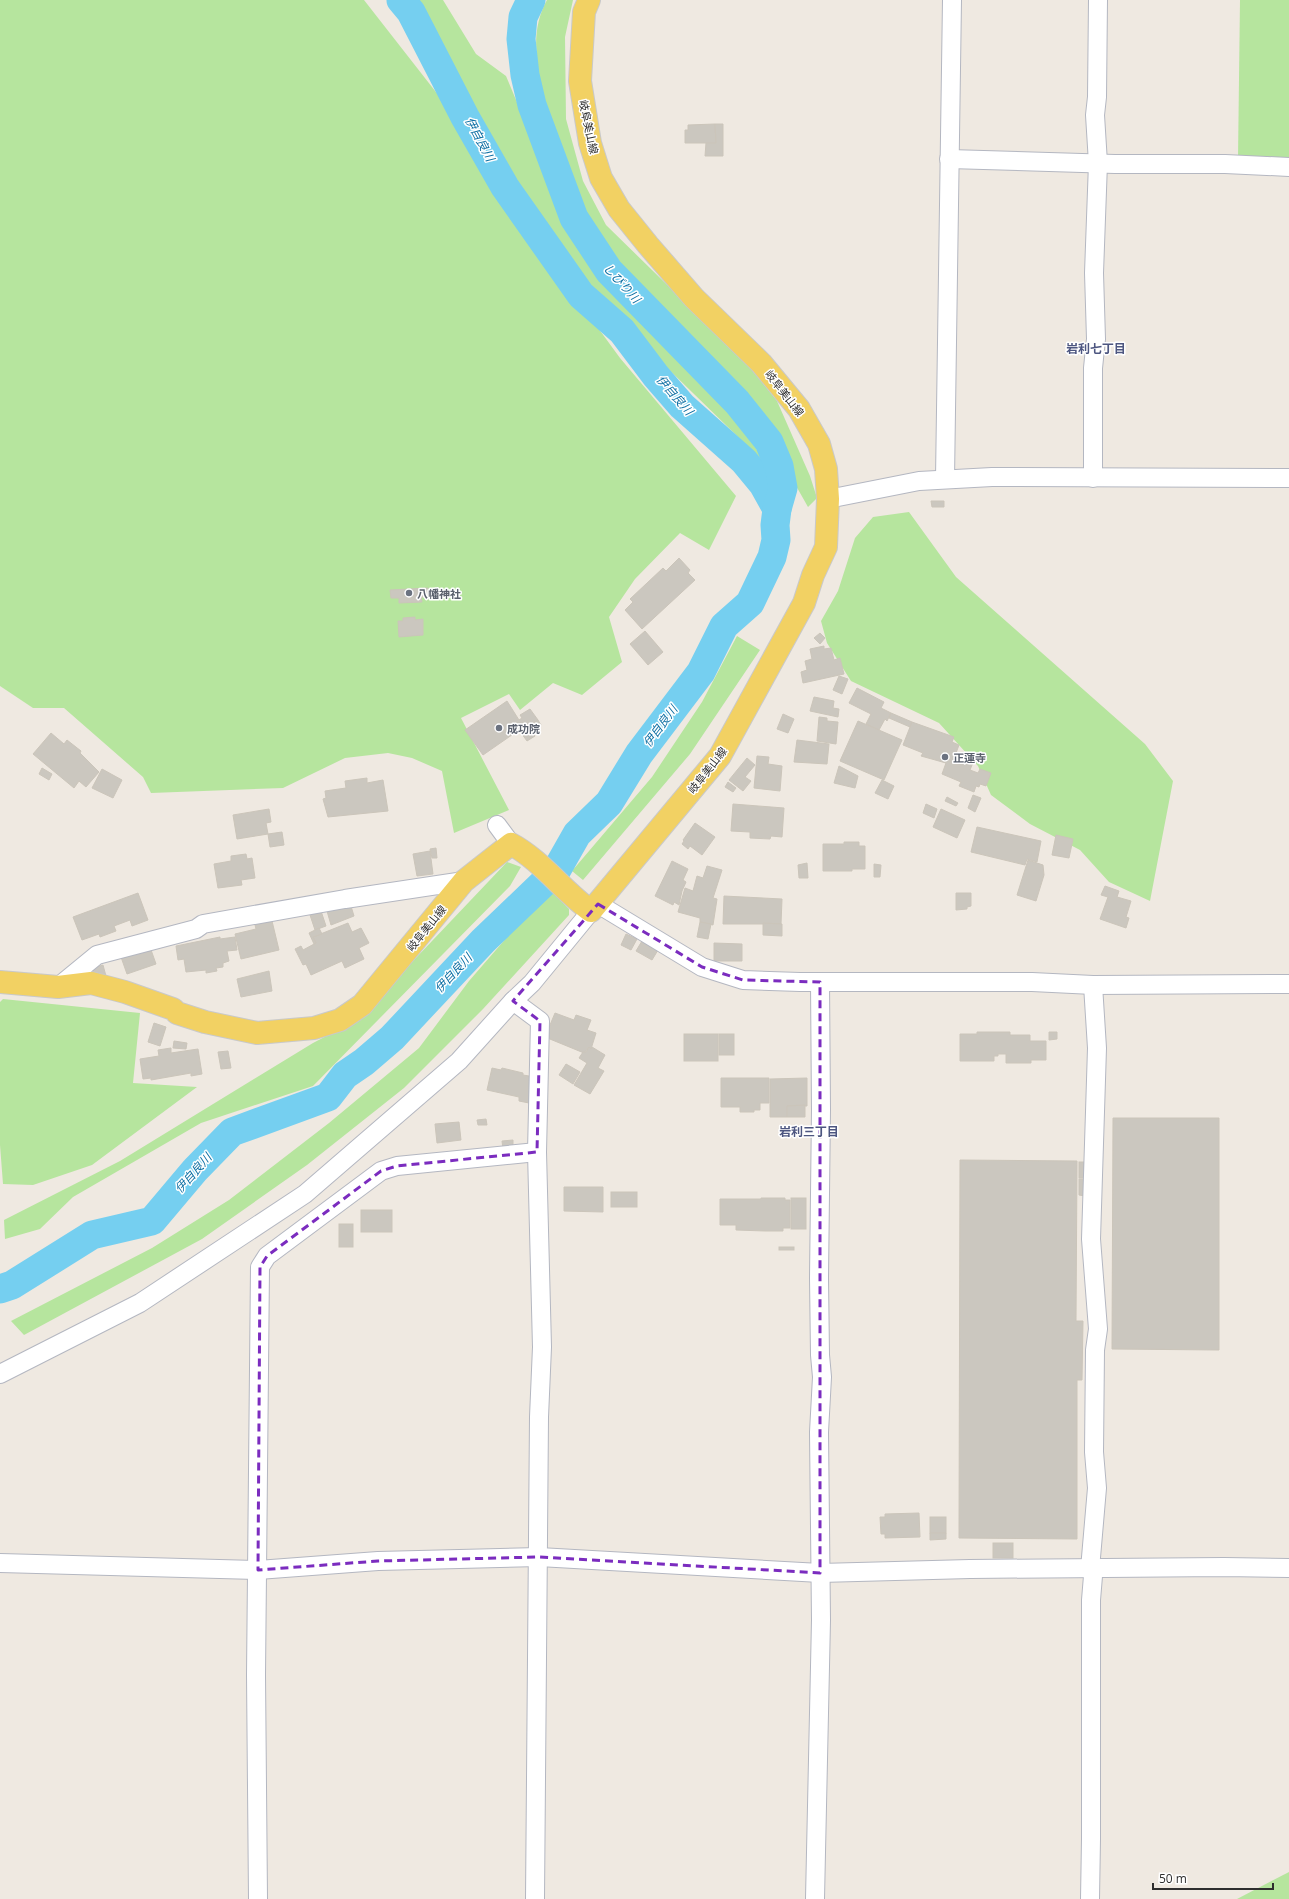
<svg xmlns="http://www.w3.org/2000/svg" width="1289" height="1899" viewBox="0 0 1289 1899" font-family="'Open Sans','Noto Sans JP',sans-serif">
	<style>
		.green { fill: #b6e59e }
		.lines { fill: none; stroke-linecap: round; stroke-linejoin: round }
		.river { stroke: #75cff0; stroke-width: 29 }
		.building { fill: #cbc7bf; stroke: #cbc5ba }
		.minor-casing { stroke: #b4b7c1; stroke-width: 20 }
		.major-casing { stroke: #c9c9c9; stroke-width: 24 }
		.minor { stroke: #fff; stroke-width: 18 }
		.major { stroke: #f2d163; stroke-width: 22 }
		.marked { fill: none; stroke: #7b2cbf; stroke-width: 3; stroke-dasharray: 8 5; stroke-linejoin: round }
		.worship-dot { fill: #6b7280; stroke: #fff; stroke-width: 1.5 }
		.labels { text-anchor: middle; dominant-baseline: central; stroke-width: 3; stroke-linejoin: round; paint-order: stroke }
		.street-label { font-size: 11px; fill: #2e2e2e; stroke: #fff }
		.worship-label { font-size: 11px; font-weight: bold; fill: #5b616d; stroke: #fff; text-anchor: start }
		.water-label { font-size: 12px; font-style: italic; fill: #0d6fa3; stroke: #fff }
		.neighbourhood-label { font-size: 12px; font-weight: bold; fill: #4d5680; stroke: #fff }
	</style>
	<rect width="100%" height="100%" fill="#efe9e1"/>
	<g class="green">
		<polygon points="0,0 364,0 439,96 522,224 620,358 736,496 709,550 680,533 635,579 609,617 622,662 582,695 553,683 520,710 509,694 461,718 509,810 454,833 442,771 412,758 388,753 345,758 283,788 151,793 143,777 64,708 33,708 0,686"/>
		<polygon points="408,0 443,0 476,54 506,76 566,220 605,279 677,353 728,409 770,468 576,279 545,231"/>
		<path d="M547 0H573L565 37 566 119 583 181 606 225 744 360 777 401 810 476 817 498 808 507C783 463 759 417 725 377 682 325 627 281 589 224 564 186 549 132 541 88 536 57 531 29 547 0Z"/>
		<polygon points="1240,0 1289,0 1289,158 1238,158"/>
		<polygon points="909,512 956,577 1145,744 1173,781 1150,901 1109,882 1080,850 1030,824 991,795 978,766 939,723 851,681 827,643 821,621 838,591 855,538 873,517"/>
		<polygon points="737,636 760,650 690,754 583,880 572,871 652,777 702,702"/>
		<polygon points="507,862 521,867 510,886 313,1086 201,1123 73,1197 40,1229 5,1239 4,1220 120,1161 313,1043 357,1020"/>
		<polygon points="549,889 569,909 569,915 483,1009 404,1088 307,1165 202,1239 24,1335 11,1321 152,1248 229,1200 329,1123 419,1048 469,981"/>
		<polygon points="3,999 140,1013 133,1083 197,1087 92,1165 33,1185 3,1184 0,1145 0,1002"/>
		<polygon points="1289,1872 1289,1899 1237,1899"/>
	</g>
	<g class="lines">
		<g class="river">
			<polyline points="401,0 411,12 465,117 505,187 581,295 622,331 656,376 682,406 744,461 763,484 777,509"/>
			<polyline points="0,1289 12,1285 92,1235 152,1221 195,1170 232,1132 328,1097 345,1075 364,1062 392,1038 483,941 556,871 577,834 609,803 639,754 701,672 724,626 750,603 772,557 776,540 775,525 777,509 783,488 779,466 769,442 737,402 609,271 574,218 532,105 525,75 521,39 523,17 531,0"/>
		</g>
	</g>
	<g class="building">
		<polygon points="715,124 716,143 685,143 685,130 688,130 688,125"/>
		<polygon points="715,124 723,124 723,156 705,156 706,143 716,143"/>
		<polygon points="931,501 944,501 944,507 932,507"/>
		<polygon points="679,558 690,570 688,573 695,580 642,629 625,610 633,602 630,599 663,568 666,571"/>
		<polygon points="428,588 428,597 421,597 422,602 399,603 399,598 391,598 390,590"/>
		<polygon points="415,617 415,620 423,619 423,635 399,637 398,621 403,621 403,618"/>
		<polygon points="645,631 663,652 648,665 630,644"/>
		<polygon points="820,633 825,638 820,644 814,638"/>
		<polygon points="824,646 824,649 831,648 834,660 840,658 844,674 803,683 801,672 807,670 805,661 812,659 810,649"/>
		<polygon points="839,676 848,679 842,694 833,690"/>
		<polygon points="857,688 884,702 881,708 891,713 887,721 885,719 879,730 866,724 871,714 849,703"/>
		<polygon points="814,697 834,701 833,708 839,709 838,717 810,711"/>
		<polygon points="507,701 519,720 522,718 520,715 530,709 538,720 528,727 535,736 527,741 519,730 483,755 465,730"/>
		<polygon points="891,713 912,722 910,727 889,718"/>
		<polygon points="783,714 794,719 788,733 777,729"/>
		<polygon points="819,717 827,718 827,721 838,722 836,744 817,741"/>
		<polygon points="538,720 541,725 532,731 528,727"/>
		<polygon points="858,721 902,740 884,780 840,761"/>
		<polygon points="912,722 954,737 952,742 959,745 956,753 974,760 970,770 978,773 980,769 991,773 986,786 980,784 979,787 976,786 974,792 959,786 961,782 942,774 946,763 921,756 923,753 903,745"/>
		<polygon points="51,733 64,744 67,740 81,751 80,753 99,772 86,787 79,781 74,788 33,754"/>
		<polygon points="797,740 829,744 827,764 794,762"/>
		<polygon points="757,756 769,757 768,764 782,766 780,791 754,788"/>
		<polygon points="747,758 755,765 745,777 751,781 743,791 729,780"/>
		<polygon points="839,766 858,776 855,788 834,783"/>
		<polygon points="42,768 52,774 49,780 39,774"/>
		<polygon points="102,769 122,780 113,798 92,788"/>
		<polygon points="367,778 367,783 383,780 388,811 328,817 323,799 326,798 325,791 346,788 345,781"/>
		<polygon points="882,780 894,786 888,799 875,793"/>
		<polygon points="728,782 736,788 733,792 725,787"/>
		<polygon points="973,795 981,798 975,812 968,808"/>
		<polygon points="947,797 958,803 956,806 945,801"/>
		<polygon points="733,804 784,808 782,837 771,836 770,839 750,838 750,832 731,831"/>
		<polygon points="926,804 937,809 934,818 923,813"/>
		<polygon points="269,809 271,822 266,823 268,834 237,839 233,815"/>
		<polygon points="941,809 965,820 957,838 933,827"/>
		<polygon points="695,823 715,837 702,855 690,846 688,849 682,844 684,841 683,840"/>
		<polygon points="977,827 1041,841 1037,862 1027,859 1025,865 971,852"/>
		<polygon points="282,832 284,845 270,847 268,834"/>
		<polygon points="1056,835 1073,839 1069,858 1052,855"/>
		<polygon points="844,842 859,842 859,846 865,846 865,869 852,869 852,871 823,871 823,844 844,844"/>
		<polygon points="436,848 437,858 432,858 430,849"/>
		<polygon points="430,851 433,874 417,876 413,854"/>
		<polygon points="246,854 247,859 252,858 255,878 241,880 242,885 218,888 214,864 231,861 231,856"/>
		<polygon points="1028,860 1043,865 1044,875 1036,901 1017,895"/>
		<polygon points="672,861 688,869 683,880 686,882 682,891 679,905 674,902 673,905 655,896"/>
		<polygon points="807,863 808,878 799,878 798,865"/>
		<polygon points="874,864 881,865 880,877 874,877"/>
		<polygon points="707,866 722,870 713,898 717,899 713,925 700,922 700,918 678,912 685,888 693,891 697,876 703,878"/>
		<polygon points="1105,886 1119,891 1117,897 1131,901 1126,917 1129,918 1126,928 1100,919 1108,897 1101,895"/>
		<polygon points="138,893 148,920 132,926 130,920 114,926 116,931 100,937 99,934 82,940 73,917"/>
		<polygon points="956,893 971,893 971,906 967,907 967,909 956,910"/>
		<polygon points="724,896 782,899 781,924 723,924"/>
		<polygon points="350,903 354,916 331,925 327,911"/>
		<polygon points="321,911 326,926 315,930 310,915"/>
		<polygon points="272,921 279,950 241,959 235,934 256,929 255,925"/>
		<polygon points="700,922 711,924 708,939 697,937"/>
		<polygon points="348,923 352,932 361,928 369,943 359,948 364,959 345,968 342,961 311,975 306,964 303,965 295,949 301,946 303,950 316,943 313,937"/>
		<polygon points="763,923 782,924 782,936 763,935"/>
		<polygon points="319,928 322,934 313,937 316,943 314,944 309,933"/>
		<polygon points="626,934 637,939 631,950 621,945"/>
		<polygon points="220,937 220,939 235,937 237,950 227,951 229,961 223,963 223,967 216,968 217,971 206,973 206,970 186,972 184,959 178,960 176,946"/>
		<polygon points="642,941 658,950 652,960 636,951"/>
		<polygon points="714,943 742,944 742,961 714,961"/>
		<polygon points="150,947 156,964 127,974 121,957"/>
		<polygon points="103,965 106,976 94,980 90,969"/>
		<polygon points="269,971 272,991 241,997 237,979"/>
		<polygon points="555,1013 574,1020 576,1015 591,1020 587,1030 596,1033 591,1049 589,1047 584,1053 545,1037"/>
		<polygon points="154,1023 166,1027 160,1046 148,1042"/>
		<polygon points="977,1032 1010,1032 1010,1035 1030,1035 1030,1041 1046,1041 1046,1060 1031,1060 1031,1063 1006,1063 1006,1054 998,1054 998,1056 994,1056 994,1061 960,1061 960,1034 977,1034"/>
		<polygon points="1049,1032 1057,1032 1057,1039 1049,1040"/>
		<rect x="684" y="1034" width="34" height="27"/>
		<rect x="719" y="1034" width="15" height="21"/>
		<polygon points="174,1041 187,1043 186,1049 173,1048"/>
		<polygon points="589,1047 591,1049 592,1047 605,1055 598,1068 604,1071 590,1094 574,1085 587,1063 579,1058 583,1052 586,1052"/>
		<polygon points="171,1048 171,1053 198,1049 202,1074 191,1076 191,1073 151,1080 151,1078 143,1079 140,1059 159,1056 158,1050"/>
		<polygon points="228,1051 231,1068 221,1069 218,1052"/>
		<polygon points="566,1064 580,1072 573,1084 559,1075"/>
		<polygon points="492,1068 501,1070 502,1068 523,1073 523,1075 529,1076 532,1089 529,1103 519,1101 519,1097 487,1090"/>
		<polygon points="721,1078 769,1078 769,1103 760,1103 760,1110 754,1110 754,1112 740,1112 740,1107 721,1107"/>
		<polygon points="807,1078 807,1106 787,1106 787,1117 770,1117 770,1079"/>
		<polygon points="805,1105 805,1117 787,1117 787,1106"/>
		<polygon points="1113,1118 1219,1118 1219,1350 1112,1349"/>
		<polygon points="486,1119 487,1125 478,1125 477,1120"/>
		<polygon points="459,1122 461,1140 437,1143 435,1124"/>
		<polygon points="513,1140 513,1148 503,1149 502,1141"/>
		<polygon points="960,1160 1077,1161 1076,1321 1083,1321 1082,1380 1077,1380 1077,1539 959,1538"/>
		<rect x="1079" y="1162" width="7" height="16"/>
		<polygon points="1079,1179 1086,1179 1085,1196 1079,1195"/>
		<polygon points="564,1187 603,1187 603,1212 564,1211"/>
		<rect x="611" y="1192" width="26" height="15"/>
		<polygon points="761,1198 785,1198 785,1200 790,1200 790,1228 783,1228 783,1231 765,1231 736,1230 736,1225 720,1225 720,1199 761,1199"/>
		<rect x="791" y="1198" width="15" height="31"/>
		<rect x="361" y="1210" width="31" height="22"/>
		<rect x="339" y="1224" width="14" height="23"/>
		<rect x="779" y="1247" width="15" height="3"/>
		<polygon points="919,1513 920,1537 885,1538 885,1534 881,1534 880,1517 885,1517 885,1514"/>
		<rect x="930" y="1517" width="16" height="16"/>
		<polygon points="930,1533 946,1533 946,1539 930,1540"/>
		<rect x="993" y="1543" width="20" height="15"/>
	</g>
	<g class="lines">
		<defs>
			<g id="minor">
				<polyline points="949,159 1115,164 1225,164 1289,167"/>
				<polyline points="1093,478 1093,368 1096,339 1094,273 1098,163 1095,115 1097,97 1098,0"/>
				<polyline points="945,479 952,0"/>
				<polyline points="828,499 919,481 992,477 1289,478"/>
				<polyline points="497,825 511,844"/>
				<polyline points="598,904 702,967 743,980 800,982 1032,982 1093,985 1289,984"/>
				<polyline points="58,987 97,955 196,929 203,924 345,899 464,881"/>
				<polyline points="513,1001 540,1021 537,1152 542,1347 539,1417 535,1899"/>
				<polyline points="0,1374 140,1303 305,1194 459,1061 513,1001 532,983 591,911"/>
				<polyline points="0,1563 258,1570 378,1561 539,1557 820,1573 970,1569 1224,1567 1289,1568"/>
				<polyline points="258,1899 256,1675 260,1267 267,1256 381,1171 397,1166 537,1152"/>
				<polyline points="815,1899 821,1620 819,1432 822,1377 820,1355 819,1278 821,1110 820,982"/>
				<polyline points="1090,1899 1091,1839 1091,1600 1093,1576 1090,1569 1097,1488 1094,1452 1095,1350 1098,1329 1091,1239 1097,1048 1093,985"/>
			</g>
			<path id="major" d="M0 982 58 987 91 983 125 992 173 1009 177 1013 205 1022 257 1033 314 1028 340 1020 362 1005 464 881 511 844C541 860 563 891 591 911L720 756 804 603 813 575 826 547 828 499 826 469 819 444 799 409 761 363 694 298 648 245 619 209 601 178 590 143 580 81 584 12 589 0"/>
		</defs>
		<use href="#minor" class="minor-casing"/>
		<use href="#major" class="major-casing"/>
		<use href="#minor" class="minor"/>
		<use href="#major" class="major"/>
	</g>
	<path class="marked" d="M598 904 702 967 743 980 820 982V1573L539 1557 378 1561 258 1570 260 1267 267 1256 381 1171 397 1166 537 1152 540 1021 513 1001Z"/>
	<g class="worship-dot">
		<circle cx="409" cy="593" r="4"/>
		<circle cx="499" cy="728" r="4"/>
		<circle cx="945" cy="757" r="4"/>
	</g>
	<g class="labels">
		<g class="street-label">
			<text transform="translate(589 127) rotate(78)">岐阜美山線</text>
			<text transform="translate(785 393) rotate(52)">岐阜美山線</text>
			<text transform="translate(707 770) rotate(-52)">岐阜美山線</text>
			<text transform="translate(426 928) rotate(-51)">岐阜美山線</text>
		</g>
		<g class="worship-label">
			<text x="417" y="593">八幡神社</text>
			<text x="507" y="728">成功院</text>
			<text x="953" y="757">正蓮寺</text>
		</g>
		<g class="water-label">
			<text transform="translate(480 139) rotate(62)">伊自良川</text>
			<text transform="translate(622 283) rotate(48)">しびり川</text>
			<text transform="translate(675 395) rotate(49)">伊自良川</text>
			<text transform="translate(660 726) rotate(-53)">伊自良川</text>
			<text transform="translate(453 973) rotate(-47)">伊自良川</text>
			<text transform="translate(193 1173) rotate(-48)">伊自良川</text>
		</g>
		<g class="neighbourhood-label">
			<text x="1096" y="348">岩利七丁目</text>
			<text x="809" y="1131">岩利三丁目</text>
		</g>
	</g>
	<path d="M1153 1883v6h120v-6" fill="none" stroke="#2e2e2e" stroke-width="2"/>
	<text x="1159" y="1883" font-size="12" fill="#2e2e2e" stroke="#ffffff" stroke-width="3" paint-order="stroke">50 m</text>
</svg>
